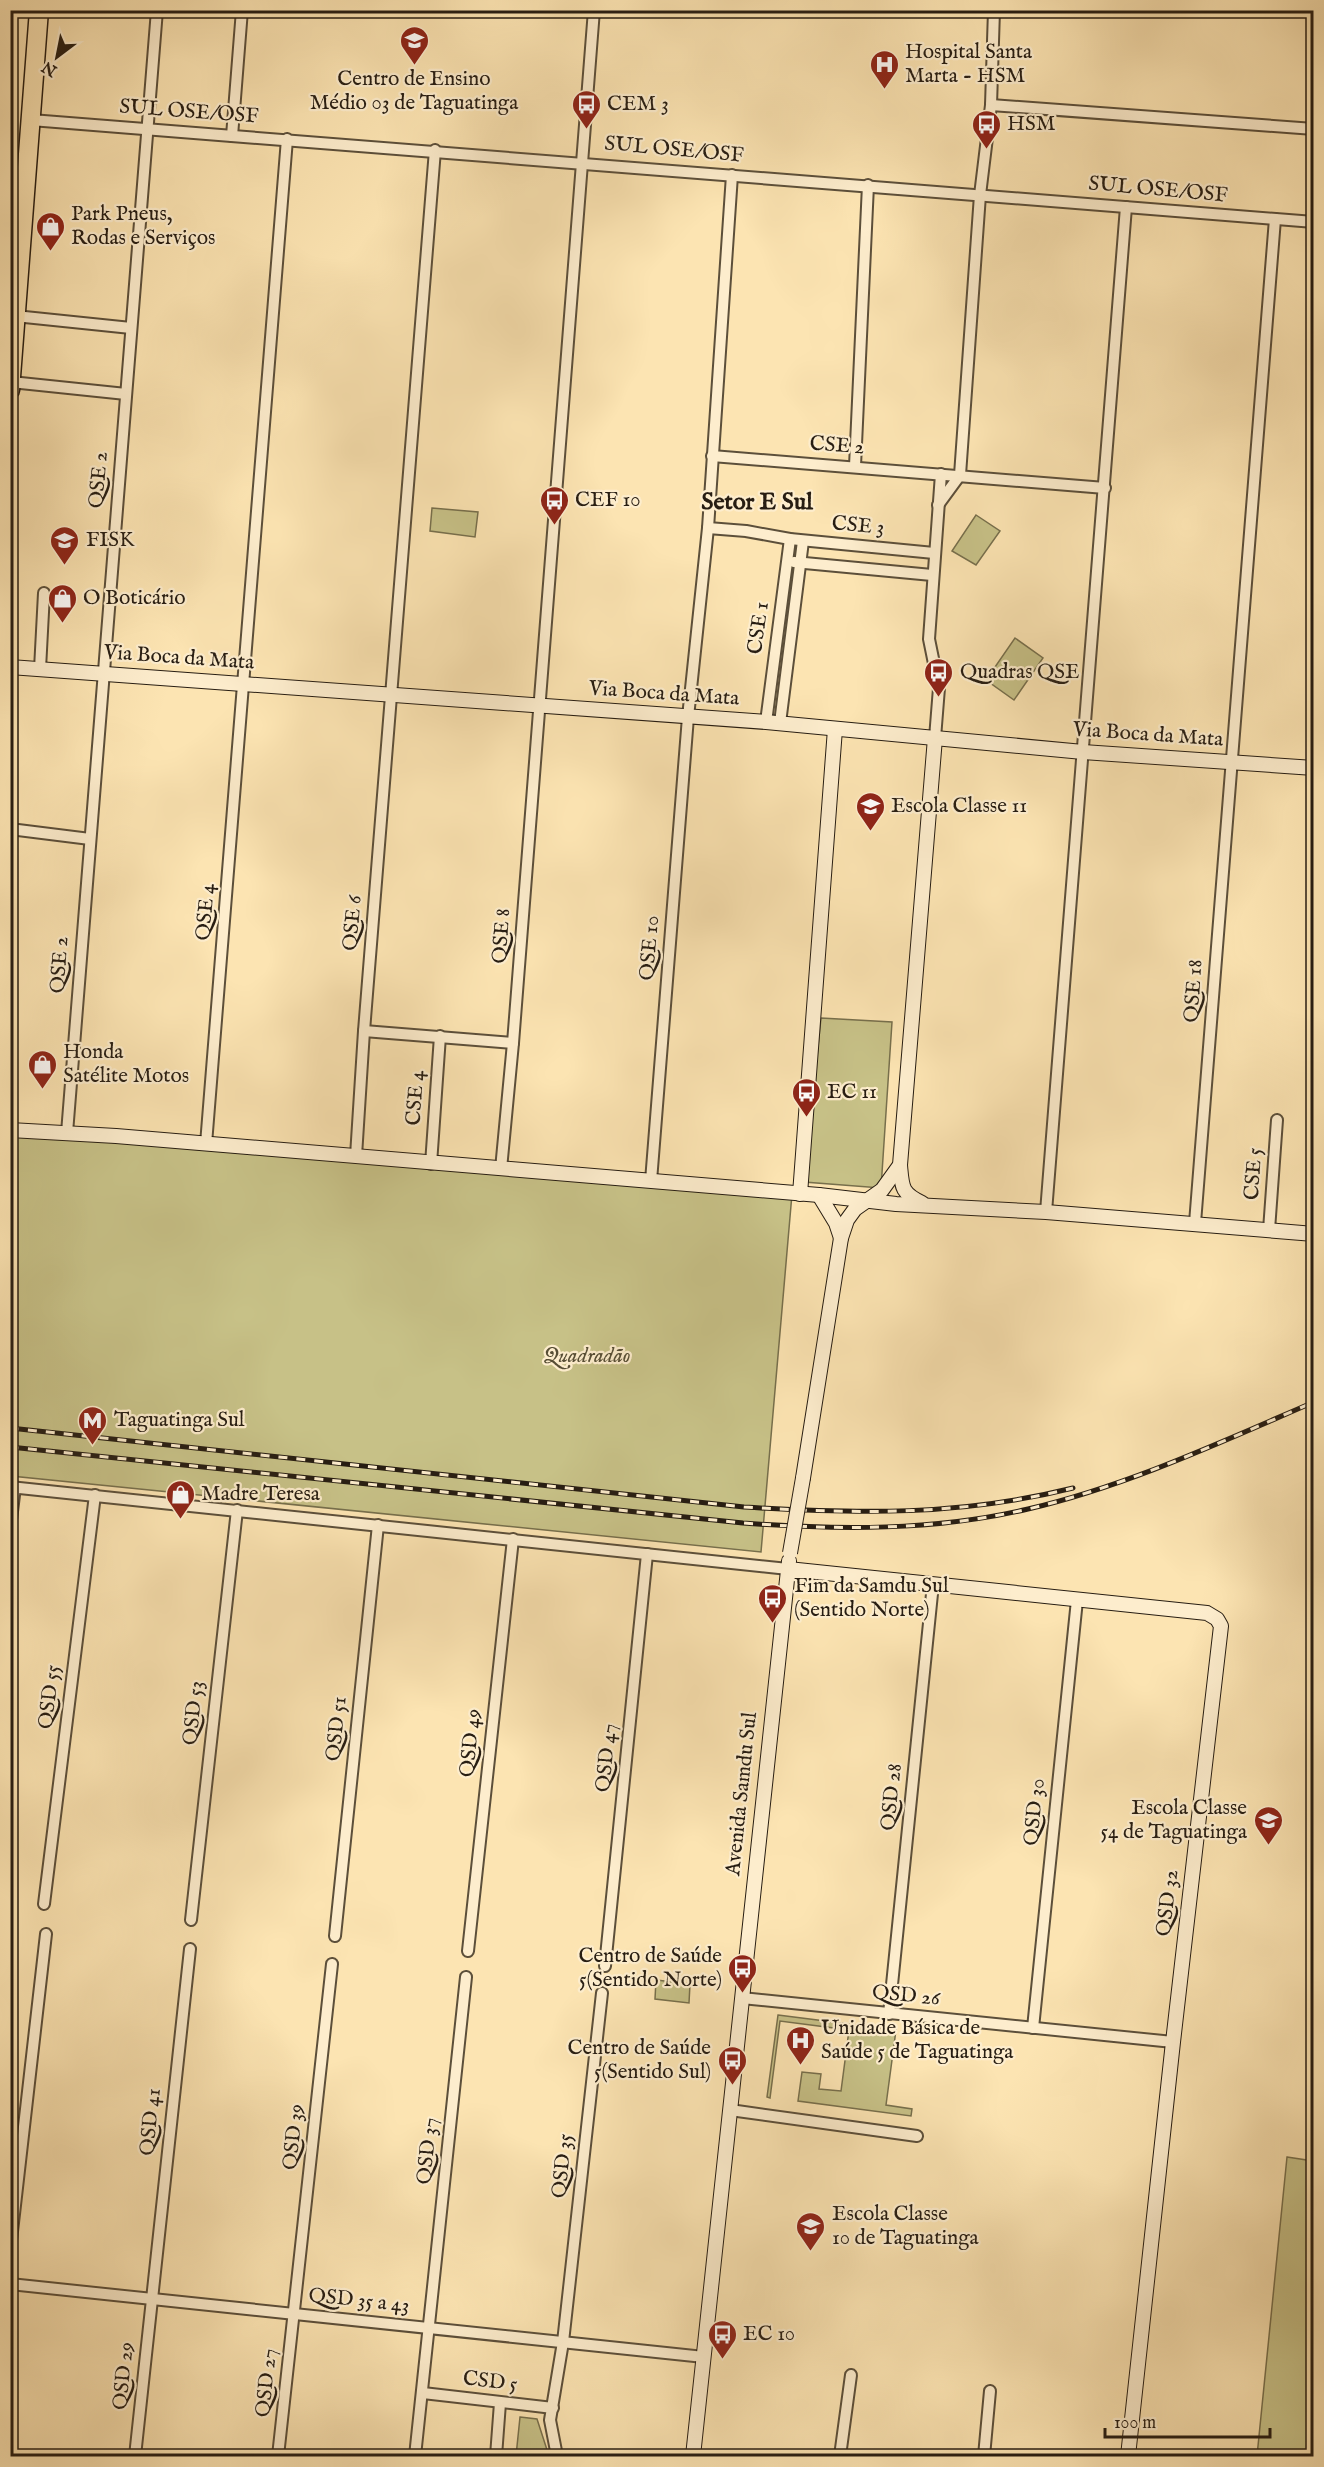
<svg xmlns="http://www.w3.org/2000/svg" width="1324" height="2467" viewBox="0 0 1324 2467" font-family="'IM FELL English',serif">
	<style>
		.green { fill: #c7c187; stroke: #776f4c; stroke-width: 1.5 }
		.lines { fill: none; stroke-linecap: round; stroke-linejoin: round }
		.street-casing { stroke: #5c4f3a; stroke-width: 14 }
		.secondary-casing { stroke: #271d12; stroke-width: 16 }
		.highway-casing { stroke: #271d12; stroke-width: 21 }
		.street { stroke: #fdedcd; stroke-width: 10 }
		.secondary { stroke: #fdedcd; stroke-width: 14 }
		.highway { stroke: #fce4b2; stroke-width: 18 }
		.rail-casing { stroke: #271d12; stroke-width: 5 }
		.rail { stroke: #fdedcd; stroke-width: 3; stroke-dasharray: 9; stroke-linecap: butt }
		.secondary-bridge-casing { stroke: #271d12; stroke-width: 16; stroke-linecap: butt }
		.secondary-bridge { stroke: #fdedcd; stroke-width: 14 }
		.labels { text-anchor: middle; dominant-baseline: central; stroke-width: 4.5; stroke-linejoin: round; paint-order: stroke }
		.poi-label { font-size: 21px; fill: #271d12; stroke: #fdedcd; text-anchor: start }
		.street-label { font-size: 21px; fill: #271d12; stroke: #fdedcd }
		.park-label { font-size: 21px; font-style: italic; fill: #574e35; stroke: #fdedcd }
		.quarter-label { font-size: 24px; font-weight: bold; fill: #271d12; stroke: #fdedcd }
	</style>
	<rect width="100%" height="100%" fill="#fce4b2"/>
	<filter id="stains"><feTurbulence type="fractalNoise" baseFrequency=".00333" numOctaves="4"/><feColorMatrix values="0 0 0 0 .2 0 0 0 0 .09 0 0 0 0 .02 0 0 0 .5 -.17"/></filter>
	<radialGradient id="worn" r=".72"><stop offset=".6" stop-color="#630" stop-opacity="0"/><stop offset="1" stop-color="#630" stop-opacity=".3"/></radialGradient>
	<g class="green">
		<polygon points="432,508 478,512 475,537 430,531"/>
		<polygon points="976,515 1000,531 976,565 952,551"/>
		<polygon points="1015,638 1043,658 1014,700 986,680"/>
		<polygon points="821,1018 892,1022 881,1188 804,1182"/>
		<polygon points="10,1130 792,1194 761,1552 11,1476"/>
		<polygon points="656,1980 690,1984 689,2003 655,1999"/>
		<polygon points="778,2015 896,2030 886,2105 912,2109 911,2116 798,2101 802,2072 821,2074 819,2089 841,2091 849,2030 780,2021 770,2098 767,2097"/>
		<polygon points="1287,2157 1313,2161 1313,2456 1257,2456"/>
		<polygon points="520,2417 537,2419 549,2456 516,2456"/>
	</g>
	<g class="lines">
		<defs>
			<g id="street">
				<polyline points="991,105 1314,129"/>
				<polyline points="31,120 1314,222"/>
				<polyline points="232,136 242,10"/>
				<polyline points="15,316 131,328"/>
				<polyline points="11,382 126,394"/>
				<polyline points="712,456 1105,488"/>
				<polyline points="855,466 868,185"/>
				<polyline points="938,505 960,475 980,195 991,105 994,10"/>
				<polyline points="708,528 746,531 790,539 934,553"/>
				<polyline points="794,562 932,575"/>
				<polyline points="40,669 44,593"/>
				<polyline points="766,722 790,539"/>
				<polyline points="780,723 803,541"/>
				<polyline points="935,738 939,688 929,639 941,474"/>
				<polyline points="10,829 90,839"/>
				<polyline points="364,1031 513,1043"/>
				<polyline points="67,1133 157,10"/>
				<polyline points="206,1144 287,139"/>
				<polyline points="356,1156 364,1031 435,150"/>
				<polyline points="431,1164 440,1036"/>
				<polyline points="501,1169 513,1043 594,10"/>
				<polyline points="651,1181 688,717 708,528 732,175"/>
				<polyline points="1046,1212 1126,207"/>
				<polyline points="1195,1223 1275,219"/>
				<polyline points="1269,1230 1277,1120"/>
				<polyline points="10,1487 788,1569"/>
				<polyline points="10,1528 15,1487"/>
				<polyline points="44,1904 95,1495"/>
				<polyline points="191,1920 237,1510"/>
				<polyline points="335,1936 378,1525"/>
				<polyline points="468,1951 513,1539"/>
				<polyline points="605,1966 647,1554"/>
				<polyline points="742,1998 1173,2042"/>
				<polyline points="889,2014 933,1584"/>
				<polyline points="1033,2028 1077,1600"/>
				<polyline points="730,2110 917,2136"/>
				<polyline points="10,2249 46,1934"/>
				<polyline points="10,2284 704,2357"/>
				<polyline points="423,2393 553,2408"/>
				<polyline points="135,2456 190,1949"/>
				<polyline points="278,2456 332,1964"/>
				<polyline points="415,2456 466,1977"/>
				<polyline points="496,2456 500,2403"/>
				<polyline points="557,2456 550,2420 563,2342 602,1993"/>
				<polyline points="840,2456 851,2375"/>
				<polyline points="984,2456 990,2391"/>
			</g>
			<g id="secondary">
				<polyline points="10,667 766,722 1083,752 1314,768"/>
				<polyline points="10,1130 116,1136 819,1195 896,1204 1046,1212 1314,1234"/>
				<path d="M900 1165C902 1187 901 1193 922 1203"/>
				<polyline points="800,1194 835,729"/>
				<polyline points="819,1195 836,1223 841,1238"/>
				<polyline points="803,1478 841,1238 847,1220 855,1209 882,1190 900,1165 935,738"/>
				<polyline points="788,1569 1207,1613 1217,1619 1221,1626 1173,2042 1128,2456"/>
				<polyline points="693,2456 789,1561"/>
			</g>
			<polyline id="highway" points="10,390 39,10"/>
		</defs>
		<use href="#street" class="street-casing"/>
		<use href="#secondary" class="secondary-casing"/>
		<use href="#highway" class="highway-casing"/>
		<use href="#street" class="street"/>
		<use href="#secondary" class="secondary"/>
		<use href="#highway" class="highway"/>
		<defs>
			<g id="rail">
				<path d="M10 1428 744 1507C859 1514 960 1516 1073 1488"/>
				<path d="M10 1447 743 1523C838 1530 935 1531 1028 1509 1127 1486 1221 1442 1314 1402"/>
			</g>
		</defs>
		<use href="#rail" class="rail-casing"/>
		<use href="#rail" class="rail"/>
		<defs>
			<polyline id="secondary-bridge" points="790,1553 803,1478"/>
		</defs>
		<use href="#secondary-bridge" class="secondary-bridge-casing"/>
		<use href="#secondary-bridge" class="secondary-bridge"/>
	</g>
	<defs>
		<symbol id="school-pin" viewBox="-11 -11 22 30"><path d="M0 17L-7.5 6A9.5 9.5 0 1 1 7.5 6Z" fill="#8f2418" stroke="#fdedcd"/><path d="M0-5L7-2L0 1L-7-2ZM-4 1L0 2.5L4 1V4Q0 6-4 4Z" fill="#fff"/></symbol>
		<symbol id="hospital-pin" viewBox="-11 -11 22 30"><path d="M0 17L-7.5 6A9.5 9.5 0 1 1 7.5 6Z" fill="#8f2418" stroke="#fdedcd"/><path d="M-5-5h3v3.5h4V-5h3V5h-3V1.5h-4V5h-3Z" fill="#fff"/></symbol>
		<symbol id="bus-pin" viewBox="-11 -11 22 30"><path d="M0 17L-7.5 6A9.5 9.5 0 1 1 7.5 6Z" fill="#8f2418" stroke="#fdedcd"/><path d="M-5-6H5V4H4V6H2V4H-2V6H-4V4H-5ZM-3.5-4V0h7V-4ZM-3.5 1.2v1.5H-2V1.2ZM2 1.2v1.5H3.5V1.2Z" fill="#fff"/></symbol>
		<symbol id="shop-pin" viewBox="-11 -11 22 30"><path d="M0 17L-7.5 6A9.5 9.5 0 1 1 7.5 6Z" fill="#8f2418" stroke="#fdedcd"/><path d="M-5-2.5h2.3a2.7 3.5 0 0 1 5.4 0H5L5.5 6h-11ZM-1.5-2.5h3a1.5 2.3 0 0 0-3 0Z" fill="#fff"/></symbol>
		<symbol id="metro-pin" viewBox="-11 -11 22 30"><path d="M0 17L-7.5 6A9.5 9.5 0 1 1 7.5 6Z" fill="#8f2418" stroke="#fdedcd"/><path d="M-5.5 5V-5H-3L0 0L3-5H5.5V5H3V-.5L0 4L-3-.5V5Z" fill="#fff"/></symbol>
	</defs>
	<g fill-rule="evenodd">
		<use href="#school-pin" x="398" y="24" width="33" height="45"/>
		<use href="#hospital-pin" x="868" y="48" width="33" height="45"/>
		<use href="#bus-pin" x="570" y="88" width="33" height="45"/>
		<use href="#bus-pin" x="970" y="108" width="33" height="45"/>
		<use href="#shop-pin" x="34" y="210" width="33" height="45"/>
		<use href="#bus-pin" x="538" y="484" width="33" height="45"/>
		<use href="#school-pin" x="48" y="524" width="33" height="45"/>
		<use href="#shop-pin" x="46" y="582" width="33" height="45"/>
		<use href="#bus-pin" x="922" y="656" width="33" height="45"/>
		<use href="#school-pin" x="854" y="790" width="33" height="45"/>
		<use href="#shop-pin" x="26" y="1048" width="33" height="45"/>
		<use href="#bus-pin" x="790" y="1076" width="33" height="45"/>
		<use href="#metro-pin" x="76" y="1404" width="33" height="45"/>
		<use href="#shop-pin" x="164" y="1478" width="33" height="45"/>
		<use href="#bus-pin" x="756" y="1582" width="33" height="45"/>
		<use href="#school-pin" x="1252" y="1804" width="33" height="45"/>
		<use href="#bus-pin" x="726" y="1952" width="33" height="45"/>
		<use href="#hospital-pin" x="784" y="2024" width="33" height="45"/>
		<use href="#bus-pin" x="716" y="2044" width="33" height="45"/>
		<use href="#school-pin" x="794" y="2210" width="33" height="45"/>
		<use href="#bus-pin" x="706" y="2318" width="33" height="45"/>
	</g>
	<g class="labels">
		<g class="poi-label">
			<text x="905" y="52">Hospital Santa<tspan x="905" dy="24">Marta - HSM</tspan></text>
			<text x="414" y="79" text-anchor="middle">Centro de Ensino<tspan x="414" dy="24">Médio 03 de Taguatinga</tspan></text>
			<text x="607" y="104">CEM 3</text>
			<text x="1007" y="124">HSM</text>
			<text x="71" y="214">Park Pneus,<tspan x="71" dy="24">Rodas e Serviços</tspan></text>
			<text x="575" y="500">CEF 10</text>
			<text x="86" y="540">FISK</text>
			<text x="83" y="598">O Boticário</text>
			<text x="960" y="672">Quadras QSE</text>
			<text x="891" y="806">Escola Classe 11</text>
			<text x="63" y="1052">Honda<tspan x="63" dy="24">Satélite Motos</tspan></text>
			<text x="827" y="1092">EC 11</text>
			<text x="114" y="1420">Taguatinga Sul</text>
			<text x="201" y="1494">Madre Teresa</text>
			<text x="794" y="1586">Fim da Samdu Sul<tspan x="794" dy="24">(Sentido Norte)</tspan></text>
			<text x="1247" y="1808" text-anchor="end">Escola Classe<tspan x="1247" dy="24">54 de Taguatinga</tspan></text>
			<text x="722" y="1956" text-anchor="end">Centro de Saúde<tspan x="722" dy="24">5(Sentido Norte)</tspan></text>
			<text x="821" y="2028">Unidade Básica de<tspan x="821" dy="24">Saúde 5 de Taguatinga</tspan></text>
			<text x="711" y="2048" text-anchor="end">Centro de Saúde<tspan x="711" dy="24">5(Sentido Sul)</tspan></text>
			<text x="832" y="2214">Escola Classe<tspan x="832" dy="24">10 de Taguatinga</tspan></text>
			<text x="743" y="2334">EC 10</text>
		</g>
		<g class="street-label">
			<text transform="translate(189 112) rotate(4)">SUL OSE/OSF</text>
			<text transform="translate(674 150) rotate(5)">SUL OSE/OSF</text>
			<text transform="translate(1158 190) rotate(5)">SUL OSE/OSF</text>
			<text transform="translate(837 446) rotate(4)">CSE 2</text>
			<text transform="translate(99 480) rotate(-85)">QSE 2</text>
			<text transform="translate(858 526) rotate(5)">CSE 3</text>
			<text transform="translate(759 628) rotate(-82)">CSE 1</text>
			<text transform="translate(179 658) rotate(4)">Via Boca da Mata</text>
			<text transform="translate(664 694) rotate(4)">Via Boca da Mata</text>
			<text transform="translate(1148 735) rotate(4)">Via Boca da Mata</text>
			<text transform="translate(206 912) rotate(-85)">QSE 4</text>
			<text transform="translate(353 923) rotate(-85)">QSE 6</text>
			<text transform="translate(502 936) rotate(-86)">QSE 8</text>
			<text transform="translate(650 948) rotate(-85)">QSE 10</text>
			<text transform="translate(60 965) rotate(-86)">QSE 2</text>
			<text transform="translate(1194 991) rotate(-86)">QSE 18</text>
			<text transform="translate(416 1098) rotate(-86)">CSE 4</text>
			<text transform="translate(1254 1174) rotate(-86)">CSE 5</text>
			<text transform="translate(50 1697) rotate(-83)">QSD 55</text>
			<text transform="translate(194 1713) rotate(-84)">QSD 53</text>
			<text transform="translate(337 1729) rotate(-84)">QSD 51</text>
			<text transform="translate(471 1743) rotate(-84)">QSD 49</text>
			<text transform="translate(607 1758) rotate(-84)">QSD 47</text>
			<text transform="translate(742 1794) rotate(-84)">Avenida Samdu Sul</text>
			<text transform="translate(892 1797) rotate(-84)">QSD 28</text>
			<text transform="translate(1035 1812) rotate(-84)">QSD 30</text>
			<text transform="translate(1168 1903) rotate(-83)">QSD 32</text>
			<text transform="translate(906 1996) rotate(6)">QSD 26</text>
			<text transform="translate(151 2122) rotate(-84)">QSD 41</text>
			<text transform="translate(294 2137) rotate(-84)">QSD 39</text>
			<text transform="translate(428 2151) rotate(-84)">QSD 37</text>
			<text transform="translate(563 2166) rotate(-84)">QSD 35</text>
			<text transform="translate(359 2301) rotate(6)">QSD 35 a 43</text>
			<text transform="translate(124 2376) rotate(-84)">QSD 29</text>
			<text transform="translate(490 2382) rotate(7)">CSD 5</text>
			<text transform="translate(267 2383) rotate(-84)">QSD 27</text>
		</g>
		<g class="park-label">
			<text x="587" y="1356">Quadradão</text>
		</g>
		<g class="quarter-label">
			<text x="757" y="502">Setor E Sul</text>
		</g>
	</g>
	<rect width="1324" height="2467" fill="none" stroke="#fce4b2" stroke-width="36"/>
	<rect x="12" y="12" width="1300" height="2443" fill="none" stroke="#271d12" stroke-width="3"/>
	<rect x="18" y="18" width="1288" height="2431" fill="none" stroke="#271d12" stroke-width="1.5"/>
	<g transform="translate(57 57) rotate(212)" stroke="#fdedcd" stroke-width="4.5" paint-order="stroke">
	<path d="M0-4.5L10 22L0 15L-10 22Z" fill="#271d12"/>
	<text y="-9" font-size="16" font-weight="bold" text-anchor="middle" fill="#271d12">N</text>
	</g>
	<path d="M1105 2428v9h165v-9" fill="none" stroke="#271d12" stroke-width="3"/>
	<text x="1114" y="2428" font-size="18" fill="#271d12" stroke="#fdedcd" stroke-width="4.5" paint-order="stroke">100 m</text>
	<rect width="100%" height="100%" filter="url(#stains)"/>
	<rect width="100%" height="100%" fill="url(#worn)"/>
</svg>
